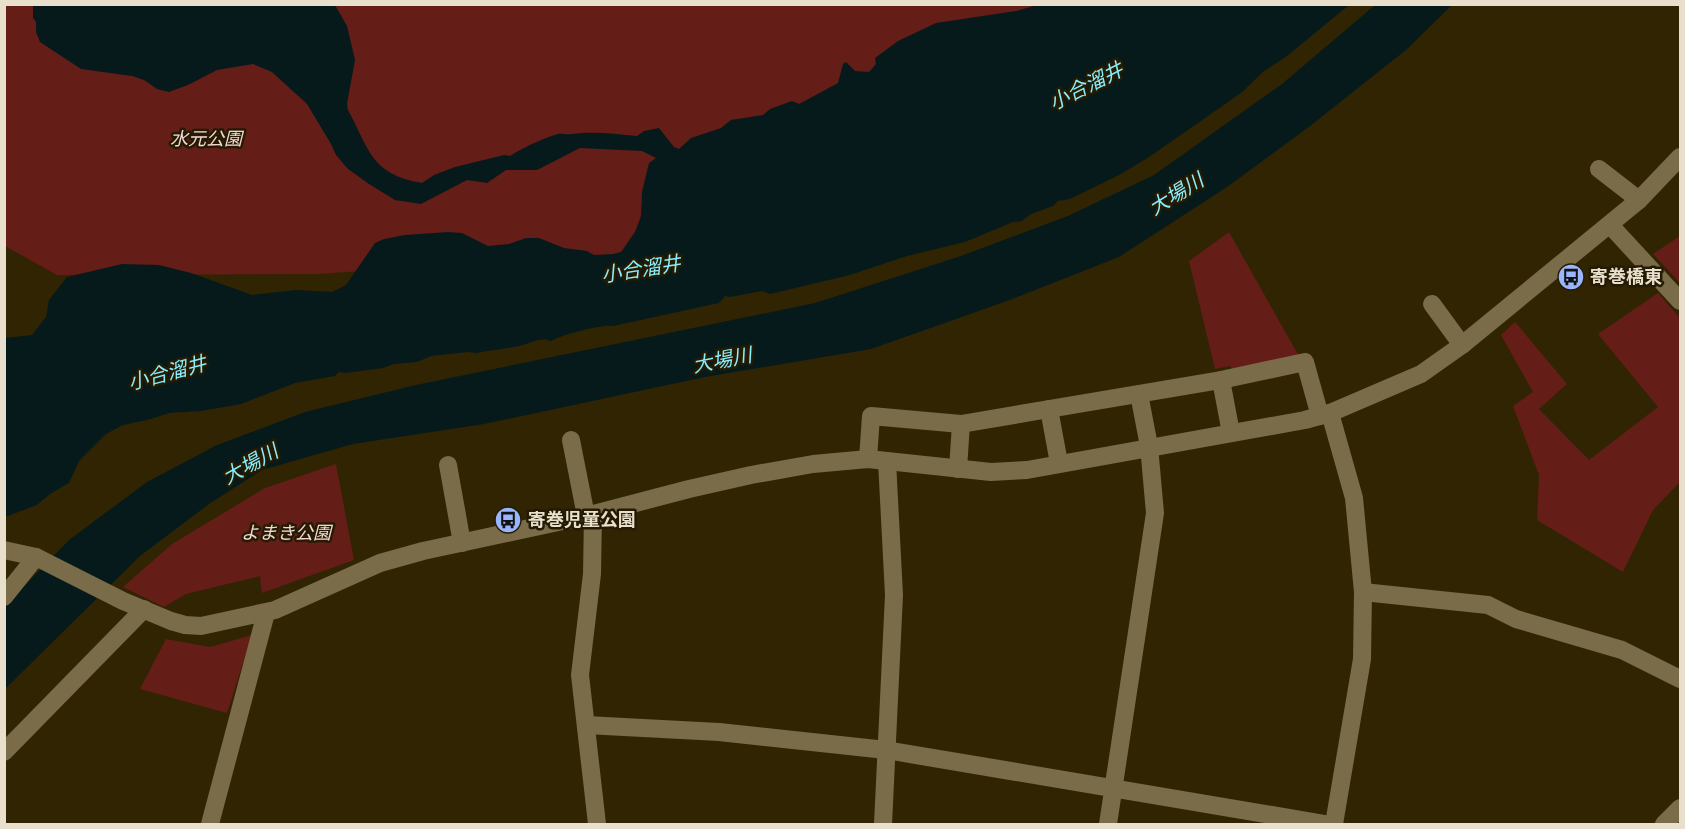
<svg xmlns="http://www.w3.org/2000/svg" width="1685" height="829" viewBox="0 0 1685 829" font-family="'Times New Roman','Noto Sans JP',serif">
	<style>
		.green { fill: #651d18 }
		.water { fill: #061a1c }
		.lines { fill: none; stroke-linecap: round; stroke-linejoin: round }
		.minor { stroke: #7a6b49; stroke-width: 18 }
		.labels { text-anchor: middle; dominant-baseline: central; stroke-width: 5; stroke-linejoin: round; paint-order: stroke }
		.park-label { font-size: 18px; font-style: italic; fill: #f5d8d4; stroke: #251b03 }
		.poi-label { font-size: 18px; font-weight: bold; fill: #e8e0cd; stroke: #251b03; text-anchor: start }
		.water-label { font-size: 20px; font-style: italic; fill: #89eefd; stroke: #251b03 }
	</style>
	<rect width="100%" height="100%" fill="#312402"/>
	<g class="green">
		<polygon points="5,5 1128,5 634,253 316,274 57,275 5,246"/>
		<polygon points="1229,232 1300,358 1235,375 1230,366 1215,369 1189,261"/>
		<polygon points="1680,236 1680,283 1653,254"/>
		<polygon points="1658,293 1680,318 1680,482 1653,510 1623,572 1537,520 1539,475 1513,406 1533,392 1501,335 1515,322 1567,384 1539,409 1589,460 1658,407 1598,334"/>
		<polygon points="336,464 354,560 262,593 260,576 186,594 164,607 123,587 172,544 265,488"/>
		<polygon points="252,635 227,713 140,689 166,639 210,647"/>
	</g>
	<g class="water">
		<path d="M1041 4 1349 5 1287 56 1263 72 1241 93 1149 157 1121 174 1070 199 1058 201 1053 206 1031 214 1022 221 1013 222 965 242 907 256 850 275 770 294 762 291 730 297 725 296 719 303 613 326C602 324 561 335 551 341 540 337 533 342 523 345 508 349 491 350 476 353L468 352 431 356 417 362 394 364 383 368 345 373 339 372 335 376 295 383 241 404 201 411 169 413 151 419 123 425 106 434 79 461 69 483 50 494 37 505 5 517V338L32 335 46 317 49 300 67 277 122 264 159 265 191 273 252 295 296 290 332 292 346 285 375 243 384 239 405 235 448 232 462 233 488 246 509 244 526 238H539L564 248 587 251 594 255 613 254 621 252 635 232 641 216 642 192 649 163 656 158 642 151 580 148 537 170H506L487 183 467 180 421 204 395 200 369 184 348 169 336 155 331 144 307 104 272 72 253 64 217 70 188 85 169 92 157 89 144 80 132 76 81 69 40 42 36 32V22L33 18V5H335L347 26 355 60 347 104 348 110C370 151 371 174 422 183L434 175 455 167 504 155 510 156C520 149 546 137 558 134 562 133 567 135 572 134 592 131 616 134 637 136L644 131 659 128 674 147 679 149 691 138 721 128 731 120 763 115 770 109 792 101 799 104 838 83 843 64 846 62 855 71 869 72 876 64 875 58 898 41 936 23 1016 11Z"/>
		<polygon points="1375,5 1452,5 1406,50 1310,126 1227,187 1119,257 1007,301 871,349 705,377 484,424 353,444 262,470 209,504 140,556 5,689 5,606 69,540 147,482 217,445 305,412 416,385 815,303 958,257 1068,216 1154,175 1282,84"/>
	</g>
	<g class="lines">
		<g class="minor">
			<polyline points="1599,169 1639,200"/>
			<polyline points="1610,225 1680,301"/>
			<polyline points="1432,304 1462,345"/>
			<polyline points="1221,380 1231,433"/>
			<polyline points="1330,413 1354,498 1363,592 1362,659 1334,824"/>
			<polyline points="571,440 586,516"/>
			<polyline points="868,459 871,416 961,424 1049,409"/>
			<polyline points="1059,463 1049,409 1221,380 1305,362 1320,416"/>
			<polyline points="448,465 462,543"/>
			<polyline points="958,469 961,424"/>
			<polyline points="593,515 592,574 580,675 597,824"/>
			<polyline points="4,550 36,557 123,601 171,621 185,625 201,626 275,610 380,563 423,551 586,516 689,489 751,475 813,464 868,459 991,472 1027,470 1305,420 1330,413 1421,374 1462,345 1639,200 1680,157"/>
			<polyline points="1363,592 1488,605 1516,619 1622,650 1680,679"/>
			<polyline points="4,597 36,557"/>
			<polyline points="586,725 719,732 886,750 1325,824"/>
			<polyline points="4,752 144,609"/>
			<polyline points="210,824 266,613"/>
			<polyline points="883,824 894,595 887,461"/>
			<polyline points="1108,824 1155,513 1149,446 1139,394"/>
			<polyline points="1664,824 1680,808"/>
		</g>
	</g>
	<defs>
		<symbol id="bus-disc" viewBox="-11 -11 22 22"><circle r="9.5" fill="#99b5fd" stroke="#251b03"/><path d="M-5-6H5V4H4V6H2V4H-2V6H-4V4H-5ZM-3.5-4V0h7V-4ZM-3.5 1.2v1.5H-2V1.2ZM2 1.2v1.5H3.5V1.2Z" fill="#111"/></symbol>
	</defs>
	<g fill-rule="evenodd">
		<use href="#bus-disc" x="1556" y="262" width="30" height="30"/>
		<use href="#bus-disc" x="493" y="505" width="30" height="30"/>
	</g>
	<g class="labels">
		<g class="park-label">
			<text x="206" y="139">水元公園</text>
			<text x="286" y="533">よまき公園</text>
		</g>
		<g class="poi-label">
			<text x="1590" y="277">寄巻橋東</text>
			<text x="528" y="520">寄巻児童公園</text>
		</g>
		<g class="water-label">
			<text transform="translate(1086 86) rotate(-27)">小合溜井</text>
			<text transform="translate(1176 194) rotate(-32)">大場川</text>
			<text transform="translate(641 269) rotate(-9)">小合溜井</text>
			<text transform="translate(722 360) rotate(-11)">大場川</text>
			<text transform="translate(167 373) rotate(-15)">小合溜井</text>
			<text transform="translate(250 464) rotate(-29)">大場川</text>
		</g>
	</g>
	<rect width="1685" height="829" fill="none" stroke="#e8e0cd" stroke-width="12"/>
</svg>
